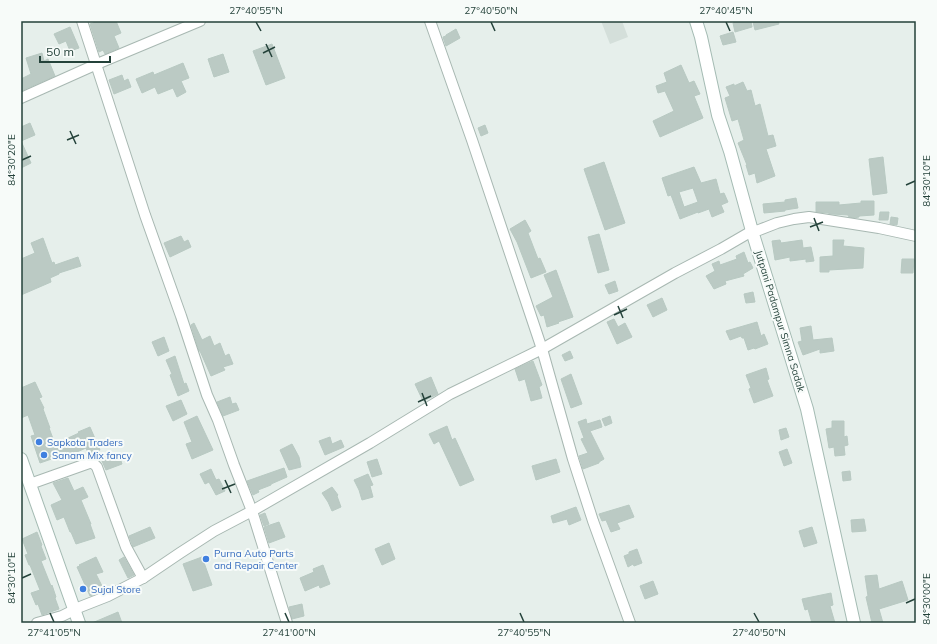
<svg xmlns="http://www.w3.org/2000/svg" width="937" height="644" viewBox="0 0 937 644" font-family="Mulish,sans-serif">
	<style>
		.built { fill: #d4dfda }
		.building { fill: #bbcac4; stroke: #b8c9c2; fill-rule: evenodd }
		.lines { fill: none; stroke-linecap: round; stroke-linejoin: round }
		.street-casing { stroke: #a8b8b2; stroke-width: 12 }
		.secondary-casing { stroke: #a4bbb3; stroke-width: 14 }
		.street { stroke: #fff; stroke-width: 10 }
		.secondary { stroke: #fff; stroke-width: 12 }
		.ticks { fill: none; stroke: #24423a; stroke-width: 1.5 }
		.shop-dot { fill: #3f7fe0; stroke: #f7fbf9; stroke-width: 1.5 }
		.labels { text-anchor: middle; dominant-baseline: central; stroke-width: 4; stroke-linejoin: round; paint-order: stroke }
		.street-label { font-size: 10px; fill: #24423a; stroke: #f7fbf9 }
		.shop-label { font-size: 10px; fill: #366cbe; stroke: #f7fbf9; text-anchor: start }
		.neatline { fill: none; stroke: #24423a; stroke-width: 1.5 }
		.ticks-label { font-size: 10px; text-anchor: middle; fill: #24423a }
	</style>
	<rect width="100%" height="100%" fill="#e6efeb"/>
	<polygon class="built" points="601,21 622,21 628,37 610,44"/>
	<g class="building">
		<polygon points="99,21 116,21 121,33 114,36 119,48 105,54 103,50 99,52 90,24"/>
		<polygon points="739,21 751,21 752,27 735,32 733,23"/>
		<polygon points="759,21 778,21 779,24 755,30 753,22"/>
		<polygon points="70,27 79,48 70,51 66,41 59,44 54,34"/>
		<polygon points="456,29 460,38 446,46 443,37 446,36 446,35"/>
		<polygon points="733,32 736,42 723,45 720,36"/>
		<polygon points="272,44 285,78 266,85 253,51"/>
		<polygon points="42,53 44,61 48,59 55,76 21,91 21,79 31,74 26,58"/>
		<polygon points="223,54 229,72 214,77 208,59"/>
		<polygon points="183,63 189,78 181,81 186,92 177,97 173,88 158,94 155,87 142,93 136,79 153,72 154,75"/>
		<polygon points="681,65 689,83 694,81 700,94 694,96 703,118 660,137 653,121 674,111 665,91 658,93 656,86 667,82 664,73"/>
		<polygon points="122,75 124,81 128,79 131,87 114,94 109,80"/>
		<polygon points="743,82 747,91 751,90 755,106 760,104 768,136 773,135 776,146 766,149 775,176 757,183 755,173 749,175 746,165 747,165 738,143 744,140 738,119 732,121 725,98 730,96 726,87 734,84 734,86"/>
		<polygon points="30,123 35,135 21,141 21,127"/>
		<polygon points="485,125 488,133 481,136 478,128"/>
		<polygon points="21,141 31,163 21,168"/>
		<polygon points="883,157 887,193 873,195 869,159"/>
		<polygon points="604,162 625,223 605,230 584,169"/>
		<path d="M694 167 701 183 716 179 720 194 724 193 728 202 721 205 724 212 712 217 709 209 698 213V212L680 219 671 195 668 196 662 178ZM693 188 698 202 684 207 679 192Z"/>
		<polygon points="796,198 798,208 785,210 785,211 764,213 763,204 785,202 785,200"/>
		<polygon points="861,201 874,201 874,215 859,216 859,217 854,218 849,217 848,215 832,214 829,214 829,213 816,212 816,202 839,202 839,205 861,203"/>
		<polygon points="880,212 889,212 888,220 879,220"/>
		<polygon points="891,217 898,218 897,225 890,224"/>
		<polygon points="525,220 531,231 528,233 538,259 540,258 546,272 531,278 517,242 510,229"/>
		<polygon points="599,234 609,270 598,273 588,237"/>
		<polygon points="181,236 184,242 188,240 191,247 170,257 164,243"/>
		<polygon points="43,238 52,263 54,262 55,265 78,257 81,266 59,273 59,274 50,278 51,282 21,295 21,259 35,253 31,243"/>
		<polygon points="780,240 781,243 802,240 803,248 811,247 814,261 806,262 806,259 790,261 790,257 775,260 772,241"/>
		<polygon points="833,240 844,240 843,246 864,248 863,268 829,270 829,272 820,272 820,257 833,256"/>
		<polygon points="744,252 748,263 750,262 753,268 743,274 744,276 725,281 726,284 714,289 706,276 715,271 712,264 719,261 720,265 737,259 736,256"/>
		<polygon points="902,259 914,259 913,273 901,273"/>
		<polygon points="556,270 573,317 558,322 559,323 547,327 544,315 541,316 536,306 553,297 544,275"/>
		<polygon points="615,281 618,291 609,294 605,285"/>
		<polygon points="753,292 755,302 746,303 744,294"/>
		<polygon points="662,298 667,310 653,317 647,305"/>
		<polygon points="614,319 618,327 625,323 632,337 617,344 607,322"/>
		<polygon points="757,322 761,336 764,334 768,344 755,349 754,348 748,350 744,338 742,338 741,336 730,340 726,331"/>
		<polygon points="194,323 202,340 210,336 214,346 220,343 225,356 229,354 233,364 223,367 225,370 211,376 200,351 199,351 191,325"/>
		<polygon points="811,326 813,340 832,338 834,351 820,353 820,349 803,355 798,342 802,341 800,328"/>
		<polygon points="164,337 169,351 158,356 152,342"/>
		<polygon points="570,351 573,358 565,361 562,355"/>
		<polygon points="175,356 184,384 186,383 189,391 178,396 170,375 172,374 166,360"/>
		<polygon points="533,361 542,385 539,387 542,398 531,401 525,379 519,381 515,369"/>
		<polygon points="766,368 769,379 767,380 773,396 754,403 749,389 751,388 746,375"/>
		<polygon points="571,374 582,404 571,408 561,379"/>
		<polygon points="431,377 438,394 423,401 415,384"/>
		<polygon points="35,382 42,397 39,398 44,408 43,409 50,428 49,428 55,444 79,433 78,432 90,427 100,450 89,455 86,448 70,455 69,453 40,463 31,436 35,435 28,415 21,418 21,388"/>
		<polygon points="230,397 232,404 236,403 239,410 223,416 217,402"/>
		<polygon points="181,400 187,414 173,421 166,406"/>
		<polygon points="197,416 213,450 192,459 186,444 192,442 184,422"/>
		<polygon points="610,416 612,423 605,426 602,419"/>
		<polygon points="586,419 587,424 600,420 602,427 590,431 604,459 599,462 599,463 583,469 579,456 588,453 581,439 584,438 578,422"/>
		<polygon points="832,421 844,421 844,437 847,436 848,445 844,446 845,455 835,456 834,447 829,448 826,429 832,428"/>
		<polygon points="447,426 452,440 455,438 474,480 460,486 440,443 439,441 434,444 429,434"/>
		<polygon points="786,428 789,437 781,440 779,430"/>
		<polygon points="330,437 332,444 341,440 344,447 325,455 319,441"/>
		<polygon points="292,444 299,457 301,467 289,470 280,450"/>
		<polygon points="787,449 792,463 784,466 779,452"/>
		<polygon points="119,455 122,464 106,470 102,461"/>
		<polygon points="377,459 382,474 372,477 367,462"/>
		<polygon points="556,459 560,472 536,480 532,466"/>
		<polygon points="284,468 287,477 271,484 271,485 258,490 259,492 253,495 247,481"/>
		<polygon points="211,469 216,480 219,479 225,491 216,495 209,482 205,484 200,474"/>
		<polygon points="850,471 851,480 843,481 842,472"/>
		<polygon points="368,474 373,485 370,486 373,497 362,500 359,490 354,480"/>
		<polygon points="68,478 74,491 83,487 88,497 81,500 91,524 90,524 95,538 76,544 71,532 70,532 64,517 57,520 51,505 62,500 53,483"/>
		<polygon points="332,487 338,495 337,496 341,507 332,511 328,502 322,493"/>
		<polygon points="629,505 634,517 617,523 620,529 611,532 606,520 602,521 599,514"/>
		<polygon points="576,507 581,520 569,525 567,519 553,523 551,516"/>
		<polygon points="265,513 269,524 264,526 260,515"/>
		<polygon points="864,519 866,531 852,532 851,520"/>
		<polygon points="279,522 285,537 269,543 264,527"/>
		<polygon points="150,527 155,538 133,547 129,536"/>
		<polygon points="812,527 817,543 804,547 799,531"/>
		<polygon points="37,532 42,545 41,546 46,559 41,561 51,586 52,585 56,597 55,598 59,609 42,615 38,604 36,605 31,593 40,590 30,565 29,565 25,555 28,554 22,539"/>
		<polygon points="389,543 395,559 382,565 375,549"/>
		<polygon points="637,549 642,563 634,566 633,564 628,567 624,556 629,554 629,552"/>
		<polygon points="96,557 103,572 96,574 104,590 90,596 77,567 80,566 79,565"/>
		<polygon points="124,557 134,575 128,578 119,560"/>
		<polygon points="202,557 212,585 193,591 183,564"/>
		<polygon points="323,565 330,584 320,588 319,585 305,591 300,578 314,572 313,569"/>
		<polygon points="877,575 879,589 902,581 908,600 879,609 883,623 872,623 866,597 868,596 865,576"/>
		<polygon points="653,581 658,594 645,599 640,586"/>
		<polygon points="831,593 833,605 830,606 835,623 812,623 808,609 805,610 802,599"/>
		<polygon points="302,604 304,616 292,619 289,607"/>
		<polygon points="118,612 122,623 92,623"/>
	</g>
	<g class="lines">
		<defs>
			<g id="street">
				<polyline points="82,21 145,215 181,316 207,395 218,420 234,465 252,511 287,623"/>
				<polyline points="430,21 472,140 542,349 573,459 593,521 630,623"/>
				<polyline points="21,98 97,64 200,21"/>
				<polyline points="30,484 92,462 97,467 126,547 143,578"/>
				<polyline points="37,623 62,616 80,607 108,596 143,578 180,553 214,531 252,511 370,443 450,394 542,349 675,273 721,249 752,231 759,230 777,223 794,219 809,217 879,228 916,236"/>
			</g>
			<g id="secondary">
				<polyline points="696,21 701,37 718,115 730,151 752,231 807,409 854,623"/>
				<polyline points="21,459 79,623"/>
			</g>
		</defs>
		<use href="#street" class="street-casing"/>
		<use href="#secondary" class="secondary-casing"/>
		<use href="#street" class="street"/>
		<use href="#secondary" class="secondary"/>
	</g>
	<path class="ticks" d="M256 22 261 31M491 22 495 31M726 22 730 31M266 44 272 57M263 53 275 47M70 131 76 144M67 140 79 135M22 160 31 156M906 185 915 181M814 218 819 231M810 227 823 222M618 306 623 318M614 315 627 309M422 393 427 406M418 402 431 396M225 480 231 493M222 489 235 484M22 578 31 574M906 603 915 599M50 613 54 622M285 613 289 622M520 613 524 622M754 613 759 622"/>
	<g class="shop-dot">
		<circle cx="39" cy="442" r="4"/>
		<circle cx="44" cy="455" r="4"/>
		<circle cx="206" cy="559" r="4"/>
		<circle cx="83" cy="589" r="4"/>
	</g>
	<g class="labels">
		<g class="street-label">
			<text transform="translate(780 321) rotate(73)">Jutpani Padampur Simna Sadak</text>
		</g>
		<g class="shop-label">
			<text x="47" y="442">Sapkota Traders</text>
			<text x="52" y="455">Sanam Mix fancy</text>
			<text x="214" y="553">Purna Auto Parts<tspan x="214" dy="12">and Repair Center</tspan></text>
			<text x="91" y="589">Sujal Store</text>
		</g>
	</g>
	<rect width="937" height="644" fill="none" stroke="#f7fbf9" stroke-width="44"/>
	<path d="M40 56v6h70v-6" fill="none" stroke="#24423a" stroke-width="2"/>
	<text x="46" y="56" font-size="12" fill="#24423a" stroke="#f7fbf9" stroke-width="3" paint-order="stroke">50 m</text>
	<rect x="22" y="22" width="893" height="600" class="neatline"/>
	<g class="ticks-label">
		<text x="256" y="14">27°40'55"N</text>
		<text x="491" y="14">27°40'50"N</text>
		<text x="726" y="14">27°40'45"N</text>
		<text transform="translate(11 160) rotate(-90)" y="4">84°30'20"E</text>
		<text transform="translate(926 181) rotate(-90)" y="4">84°30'10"E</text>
		<text transform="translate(11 578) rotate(-90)" y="4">84°30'10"E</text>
		<text transform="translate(926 599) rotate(-90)" y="4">84°30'00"E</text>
		<text x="54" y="636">27°41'05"N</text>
		<text x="289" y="636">27°41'00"N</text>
		<text x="524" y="636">27°40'55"N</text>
		<text x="759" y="636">27°40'50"N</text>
	</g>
</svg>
